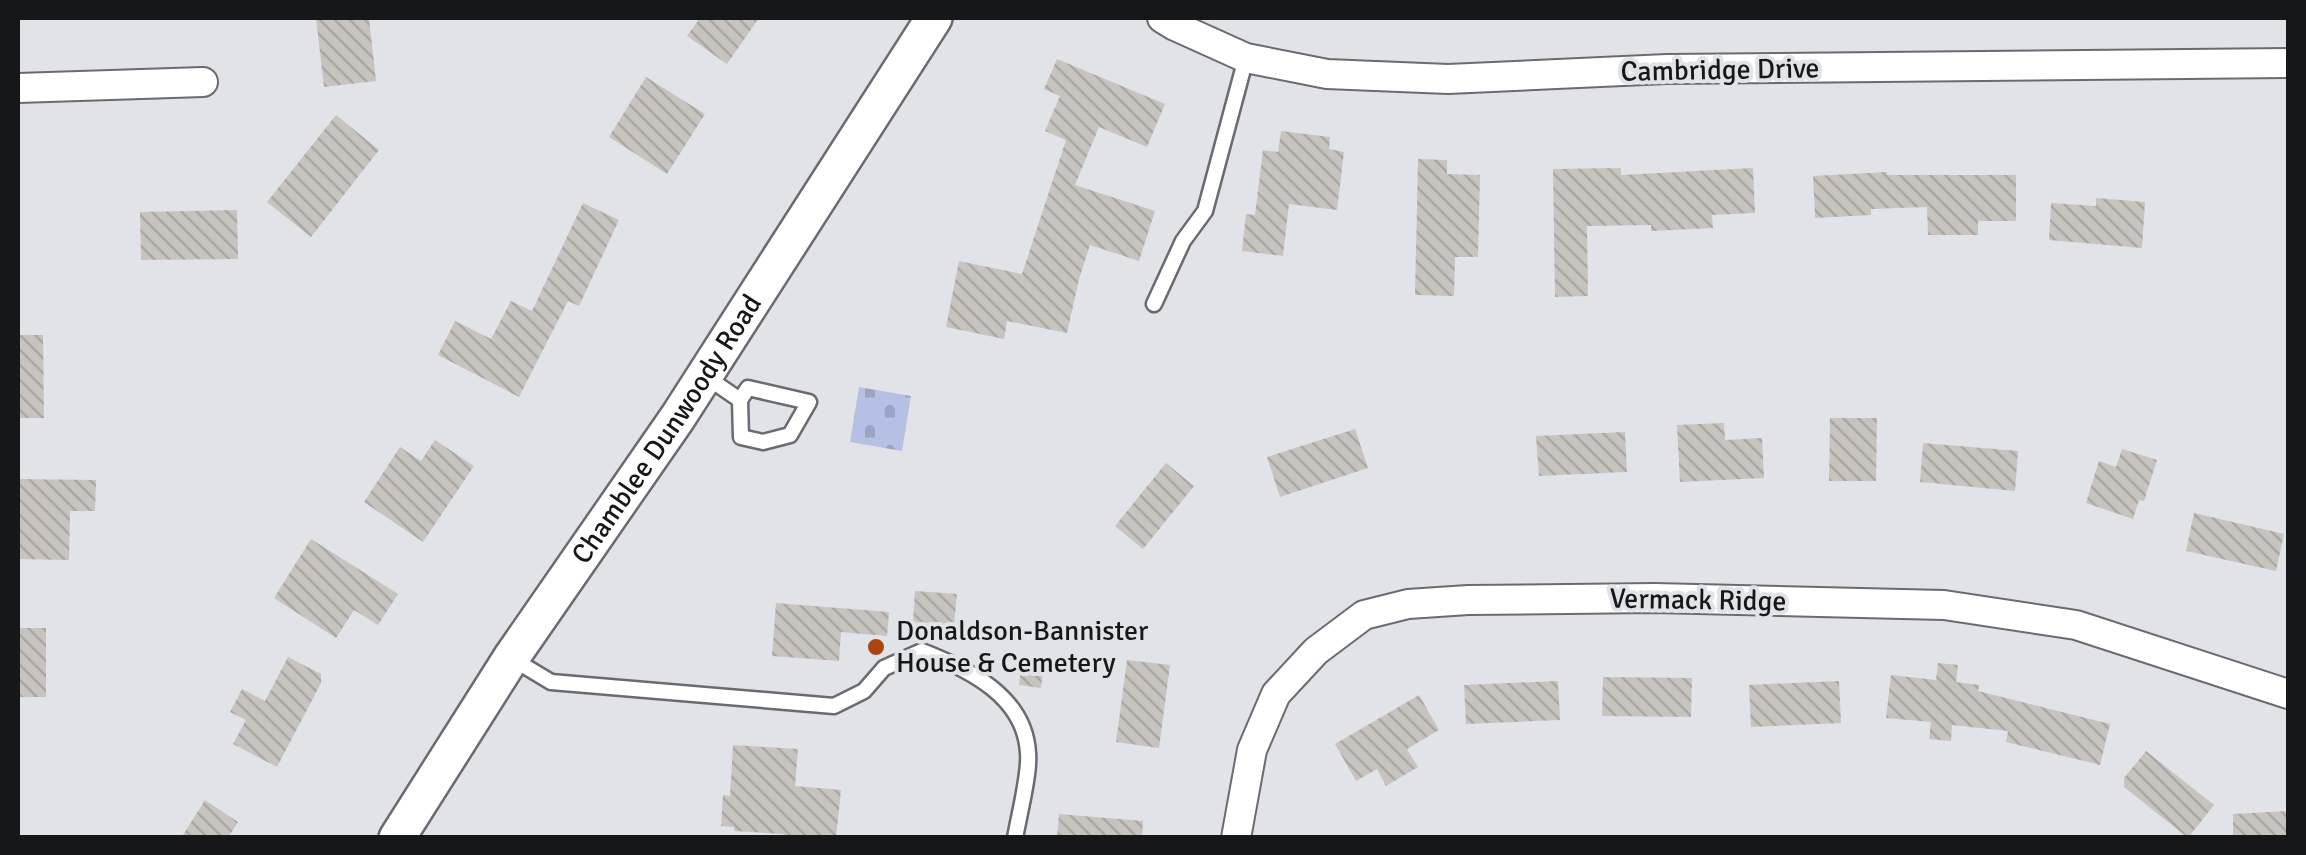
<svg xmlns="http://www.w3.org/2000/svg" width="2306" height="855" viewBox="0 0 2306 855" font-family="Signika,sans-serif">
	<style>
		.cemetery { fill: url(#cemetery-stones) }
		.building { fill: url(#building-back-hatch) }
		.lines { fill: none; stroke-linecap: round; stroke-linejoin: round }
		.service-casing { stroke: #6a6b70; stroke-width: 19 }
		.minor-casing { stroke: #6a6b70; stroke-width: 32 }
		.tertiary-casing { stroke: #6a6b70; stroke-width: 40 }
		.service { stroke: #fff; stroke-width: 14 }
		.minor { stroke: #fff; stroke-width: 28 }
		.tertiary { stroke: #fff; stroke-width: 35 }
		.poi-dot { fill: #a9460d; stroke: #e2e3e8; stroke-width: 4 }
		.labels { text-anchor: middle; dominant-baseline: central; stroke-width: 8; stroke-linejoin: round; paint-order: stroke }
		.street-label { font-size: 28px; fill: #161718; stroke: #e2e3e8 }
		.poi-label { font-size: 28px; fill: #161718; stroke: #e2e3e8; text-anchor: start }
	</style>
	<defs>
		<pattern id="cemetery-stones" width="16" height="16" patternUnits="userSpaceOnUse" patternTransform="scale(2.5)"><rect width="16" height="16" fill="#b6c0e5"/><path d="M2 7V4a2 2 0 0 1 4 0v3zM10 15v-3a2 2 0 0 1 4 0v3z" fill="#9ca4c4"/></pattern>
		<pattern id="building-back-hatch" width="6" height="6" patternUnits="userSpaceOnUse" patternTransform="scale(2.5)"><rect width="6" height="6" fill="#c7c4c0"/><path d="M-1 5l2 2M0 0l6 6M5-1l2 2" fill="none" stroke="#aaa8a4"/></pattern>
	</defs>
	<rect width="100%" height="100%" fill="#e2e3e8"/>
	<polygon class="cemetery" points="859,387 911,396 902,451 850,442"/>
	<g class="building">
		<polygon points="316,18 369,18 376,81 324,87"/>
		<polygon points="700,18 759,18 727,64 687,36"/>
		<polygon points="1057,59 1165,104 1147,147 1099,127 1075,185 1155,211 1139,261 1090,245 1079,279 1067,333 1007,321 1004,339 946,327 959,261 1022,274 1066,140 1045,131 1060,96 1044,89"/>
		<polygon points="646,77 705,114 667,174 609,137"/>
		<polygon points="336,115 379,150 311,237 267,202"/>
		<polygon points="1281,131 1330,137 1329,149 1344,152 1337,210 1289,204 1283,256 1242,251 1246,214 1255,215 1263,150 1278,152"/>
		<polygon points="1418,159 1447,160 1447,174 1480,175 1478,257 1455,257 1454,296 1415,295"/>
		<polygon points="1621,168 1621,175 1753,168 1755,213 1712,215 1713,228 1651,231 1651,225 1587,226 1588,296 1555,297 1553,169"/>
		<polygon points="1887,172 1887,175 2016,175 2016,221 1978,221 1978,235 1928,235 1927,207 1871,209 1871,215 1815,218 1813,176"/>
		<polygon points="2096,198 2145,202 2142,248 2049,240 2051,203 2096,206"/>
		<polygon points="583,203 619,220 579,306 568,301 519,397 438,355 455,321 491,339 511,301 532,311"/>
		<polygon points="237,210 238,259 141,260 140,212"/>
		<polygon points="18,335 43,335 44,418 18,418"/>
		<polygon points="1830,418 1877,418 1876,481 1829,481"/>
		<polygon points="1724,423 1725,440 1762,438 1764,478 1680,482 1677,425"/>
		<polygon points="1355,429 1368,468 1280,497 1267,457"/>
		<polygon points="1625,432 1627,472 1539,476 1536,436"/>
		<polygon points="435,440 474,466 423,542 364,502 400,447 421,461"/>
		<polygon points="1923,443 2018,451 2015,491 1920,482"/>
		<polygon points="2122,449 2157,460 2144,501 2139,500 2133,519 2086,503 2099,461 2116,467"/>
		<polygon points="1166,463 1194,486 1143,549 1115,526"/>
		<polygon points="18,479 96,480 95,511 70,511 69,560 18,559"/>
		<polygon points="2194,513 2284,534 2276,571 2186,551"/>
		<polygon points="311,539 398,594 378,625 354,610 336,638 274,598"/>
		<polygon points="915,591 957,594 954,625 913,622"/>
		<polygon points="776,603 889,612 887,636 841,632 839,661 772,656"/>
		<rect x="18" y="628" width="28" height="69"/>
		<polygon points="288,657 321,674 321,683 277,767 233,744 246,720 230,712 242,689 265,701"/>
		<polygon points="1022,660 1044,663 1041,688 1019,685"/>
		<polygon points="1127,660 1170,665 1159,748 1116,742"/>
		<polygon points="1938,663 1958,665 1956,682 1979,685 1978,691 2110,724 2100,765 2006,742 2008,731 1952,725 1951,741 1929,739 1931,722 1886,718 1891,675 1936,680"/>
		<polygon points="1603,677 1692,678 1691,717 1602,716"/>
		<polygon points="1558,681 1560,720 1466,724 1464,685"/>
		<polygon points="1839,681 1841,723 1751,727 1749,685"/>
		<polygon points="1419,695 1439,730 1407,749 1418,767 1386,786 1377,769 1356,781 1335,744"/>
		<polygon points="733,745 798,749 795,786 841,790 836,838 784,838 784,834 734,831 734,827 721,826 723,795 730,796"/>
		<polygon points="2146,751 2214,805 2188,838 2124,787 2124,778"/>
		<polygon points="205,800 238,822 228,838 181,838"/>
		<polygon points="2288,811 2288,838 2233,838 2233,814"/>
		<polygon points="1059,814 1143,821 1142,838 1057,838"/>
	</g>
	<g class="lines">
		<defs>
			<g id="service">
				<polyline points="1154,304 1183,241 1205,211 1246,58"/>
				<polyline points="705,376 740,400 741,437 763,442 790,435 809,402 748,388 740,400"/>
				<path d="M511 658 551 682 834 706 864 691 884 668 922 651C968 669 1025 696 1028 753 1030 773 1019 815 1015 838"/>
			</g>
			<g id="minor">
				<polyline points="1162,18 1175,26 1246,58 1327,74 1448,79 1667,69 2288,63"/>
				<polyline points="18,88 203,82"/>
				<polyline points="1236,838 1252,750 1276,694 1316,651 1364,615 1408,604 1468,600 1655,598 1944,605 2076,625 2288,694"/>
			</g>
			<g id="tertiary">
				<path id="s1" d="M397 838 511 658 678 417 934 18"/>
			</g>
		</defs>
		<use href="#service" class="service-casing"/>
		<use href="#minor" class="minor-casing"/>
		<use href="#tertiary" class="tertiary-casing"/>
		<use href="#service" class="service"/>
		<use href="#minor" class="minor"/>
		<use href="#tertiary" class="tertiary"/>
	</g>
	<circle class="poi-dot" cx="876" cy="647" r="10"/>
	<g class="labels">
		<g class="street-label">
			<text transform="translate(1720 70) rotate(-1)">Cambridge Drive</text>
			<text stroke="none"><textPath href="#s1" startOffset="490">Chamblee Dunwoody Road</textPath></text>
			<text transform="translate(1698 600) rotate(1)">Vermack Ridge</text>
		</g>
		<g class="poi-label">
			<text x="896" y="631">Donaldson-Bannister<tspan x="896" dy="32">House &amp; Cemetery</tspan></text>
		</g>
	</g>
	<rect width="2306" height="855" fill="none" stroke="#161718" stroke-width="40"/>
</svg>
